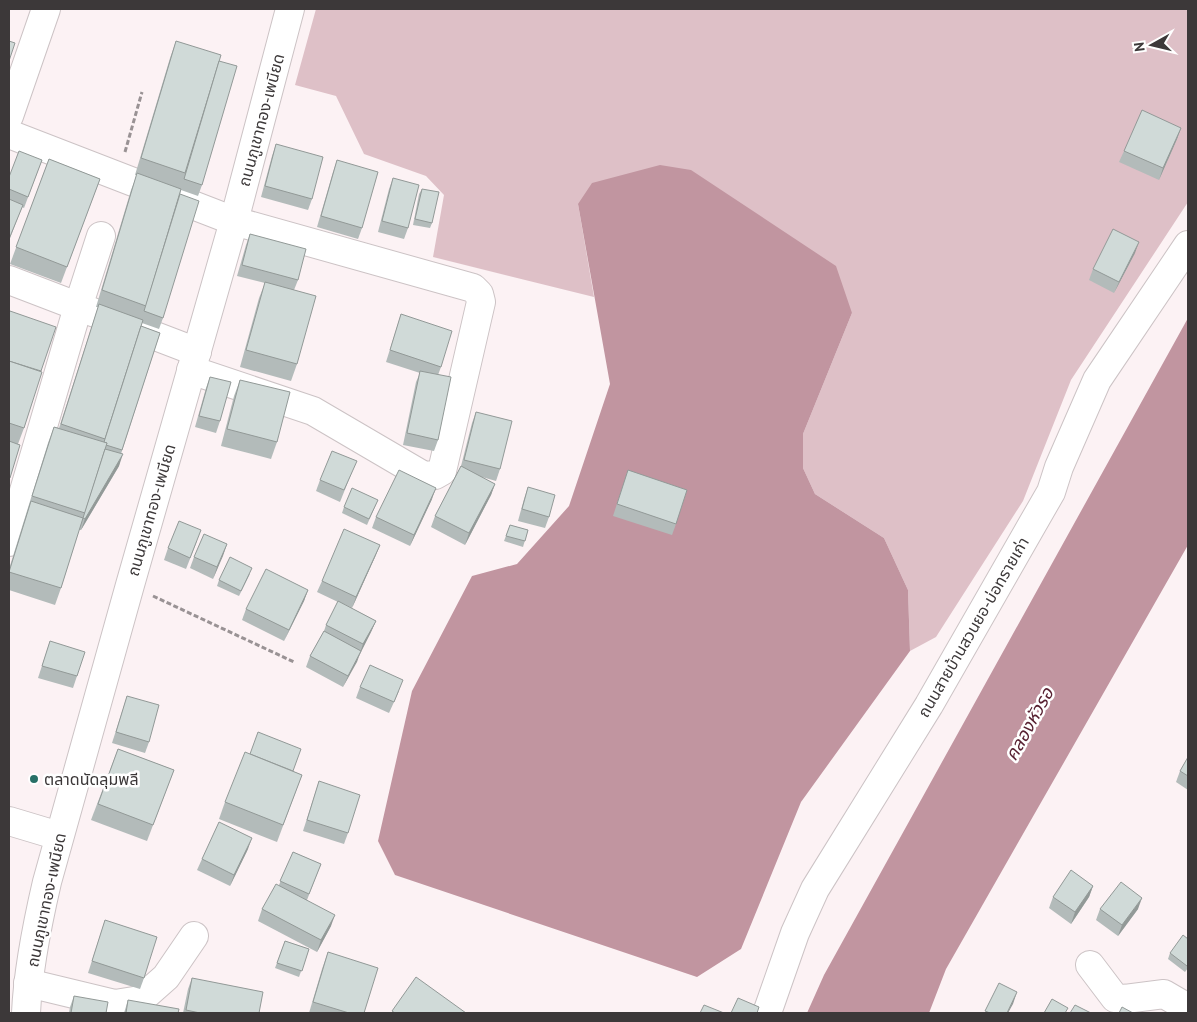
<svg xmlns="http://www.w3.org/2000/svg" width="1197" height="1022" viewBox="0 0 1197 1022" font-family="'PT Sans','Noto Sans Thai',sans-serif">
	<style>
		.green { fill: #dec0c7 }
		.water { fill: #c195a0 }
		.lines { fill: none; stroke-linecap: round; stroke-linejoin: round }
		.minor-casing { stroke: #ccc3c5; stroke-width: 30 }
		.major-casing { stroke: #ccc3c5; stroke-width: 30 }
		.path { stroke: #999294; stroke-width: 3; stroke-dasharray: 5 2.5; stroke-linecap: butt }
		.minor { stroke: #fff; stroke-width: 28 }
		.major { stroke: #fff; stroke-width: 28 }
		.wall { fill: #b3bbba }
		.shaded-wall { fill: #929997 }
		.building { fill: #d0dad8; stroke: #929997 }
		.poi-dot { fill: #287067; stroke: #fff; stroke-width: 2 }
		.labels { text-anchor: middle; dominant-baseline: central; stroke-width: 5; stroke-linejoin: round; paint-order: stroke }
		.street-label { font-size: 16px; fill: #3c3839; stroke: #fff }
		.poi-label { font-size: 16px; fill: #3c3839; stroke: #fff; text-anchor: start }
		.water-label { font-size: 18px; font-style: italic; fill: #582132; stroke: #fff }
	</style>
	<rect width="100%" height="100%" fill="#fcf2f4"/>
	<polygon class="green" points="316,9 1188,9 1188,202 1071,380 1023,501 936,637 910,651 908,590 884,538 815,494 803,468 803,434 852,313 578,204 594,297 433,257 444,195 426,176 364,154 336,96 295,85"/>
	<g class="water">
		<polygon points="660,165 691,170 836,266 852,313 803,434 803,468 815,494 884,538 908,590 910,651 801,802 741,949 697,977 395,875 378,841 412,691 472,576 517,564 569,506 610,384 578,204 592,183"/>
		<polygon points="1188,318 1188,545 946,969 929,1013 807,1013 824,975"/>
	</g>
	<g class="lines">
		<defs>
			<g id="minor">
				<polyline points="9,116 46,9"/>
				<polyline points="9,134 234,221 473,288 479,294 481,302 442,471 435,475 424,476 313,411 191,370"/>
				<polyline points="9,280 197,352"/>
				<polyline points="9,542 78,307 101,236"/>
				<polyline points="9,821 59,836"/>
				<polyline points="1090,965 1115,998 1125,999 1164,994 1188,1008"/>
				<polyline points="28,983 115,1004 140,1000 166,977 194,936"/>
				<polyline points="767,1013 795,933 815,889 929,705 1032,525 1051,492 1059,467 1097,380 1188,245"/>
			</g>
			<path id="major" d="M26 1013C28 969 37 925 47 882L130 585 234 221 290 9"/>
		</defs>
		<use href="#minor" class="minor-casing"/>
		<use href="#major" class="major-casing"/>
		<g class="path">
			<polyline points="125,152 142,92"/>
			<polyline points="153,596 294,662"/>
		</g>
		<use href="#minor" class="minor"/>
		<use href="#major" class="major"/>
	</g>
	<g class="wall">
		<polygon points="176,41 219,61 202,185 198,196 181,190 180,194 163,318 159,329 142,323 141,326 160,333 121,454 119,466 81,530 79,530 61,588 55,605 9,590 9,569 48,443 54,427 59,428 98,307 96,307 131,190 137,175 135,175 170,58"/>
		<polygon points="1181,128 1177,139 1159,180 1119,162 1124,151"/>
		<polygon points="276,144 312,199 308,210 261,197 272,156"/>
		<polygon points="49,159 100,179 61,283 10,264"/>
		<polygon points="42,160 24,208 22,207 9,241 9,177"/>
		<polygon points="337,160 362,228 358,239 317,227 333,172"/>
		<polygon points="393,178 408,228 404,239 378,232 389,189"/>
		<polygon points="422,189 432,223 430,228 413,225 419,194"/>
		<polygon points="250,234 298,280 294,290 297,364 291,381 240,367 259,298 265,283 237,276 246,245"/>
		<polygon points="1135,253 1114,293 1089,280 1093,269"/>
		<polygon points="9,314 41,371 24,428 18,444 20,445 9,480"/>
		<polygon points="401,314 441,367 438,375 438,440 434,451 403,445 416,382 420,373 386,362"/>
		<polygon points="210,377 220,421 216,433 195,427 206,388"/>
		<polygon points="240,380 277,442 271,459 221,446 234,396"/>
		<polygon points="476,412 500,469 496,481 482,477 495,484 491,495 465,545 431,527 435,516 461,466 472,423"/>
		<polygon points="628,470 676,524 672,535 613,516"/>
		<polygon points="352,472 340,502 316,491 320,480"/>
		<polygon points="528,487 549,517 545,528 518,521 524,499"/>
		<polygon points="432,499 410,546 372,528 376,517"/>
		<polygon points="378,500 367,525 342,513 344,507"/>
		<polygon points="510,525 528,530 523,547 504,541"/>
		<polygon points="197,541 186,569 164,560 168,548"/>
		<polygon points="227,544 213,579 190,568 194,557"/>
		<polygon points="380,545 375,557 352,608 342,603 376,621 371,632 343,687 306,667 310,656 324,631 326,625 338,602 317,592 322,581"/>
		<polygon points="250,574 239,596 217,586 219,580"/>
		<polygon points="308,590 304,601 284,641 242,620 246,609"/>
		<polygon points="50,641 77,676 73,688 38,678"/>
		<polygon points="360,687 399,691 389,713 356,698"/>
		<polygon points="127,696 149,742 145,753 112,743"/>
		<polygon points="118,749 174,770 147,841 91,820"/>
		<polygon points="1188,757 1188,790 1176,782 1180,771"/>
		<polygon points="293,771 302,775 277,842 219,819 225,802"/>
		<polygon points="319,781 348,833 344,844 303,831"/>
		<polygon points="248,849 230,886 197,870 202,859"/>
		<polygon points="293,852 321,864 307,900 331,926 317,952 258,921 262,909 279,885"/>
		<polygon points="1093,886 1089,897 1071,924 1049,908 1053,897"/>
		<polygon points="1100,909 1138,909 1118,936 1096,920"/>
		<polygon points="105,920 144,978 140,989 88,973"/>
		<polygon points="1188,939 1188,968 1185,972 1168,959 1170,953"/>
		<polygon points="285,941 309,949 299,977 275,968"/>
		<polygon points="328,952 364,1013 309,1013 322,969"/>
		<polygon points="192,978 259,1013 183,1013 188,989"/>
		<polygon points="74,996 106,1013 69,1013 70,1007"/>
		<polygon points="128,1000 178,1013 124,1013"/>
	</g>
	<g class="shaded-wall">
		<polygon points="1181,128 1177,139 1159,180 1163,168"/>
		<polygon points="1139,242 1135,253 1114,293 1119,282"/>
		<polygon points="123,454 119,466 81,530 85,519"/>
		<polygon points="495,484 491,495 465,545 469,533"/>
		<polygon points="436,488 432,499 410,546 414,535"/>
		<polygon points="227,544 223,556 213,579 217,567"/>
		<polygon points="380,545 375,557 352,608 356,597"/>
		<polygon points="308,590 304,601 284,641 289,630"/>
		<polygon points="376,621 371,632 359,656 363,644"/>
		<polygon points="361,651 357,662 343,687 348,676"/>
		<polygon points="252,838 248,849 230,886 234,875"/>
		<polygon points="1093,886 1089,897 1071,924 1075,912"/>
		<polygon points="1142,898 1138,909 1118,936 1122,925"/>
		<polygon points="335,915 331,926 317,952 321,940"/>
		<polygon points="1017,992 1013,1004 1008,1013 1007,1013"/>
	</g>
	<g class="building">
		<polygon points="9,41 15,43 9,61"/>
		<polygon points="176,41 221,55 185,173 141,158"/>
		<polygon points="219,61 237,66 202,185 184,179"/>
		<polygon points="1142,110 1181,128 1163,168 1124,151"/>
		<polygon points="276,144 323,157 312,199 265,186"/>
		<polygon points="19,151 42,160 28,197 9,189 9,177"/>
		<polygon points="49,159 100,179 67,267 16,247"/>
		<polygon points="337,160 378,172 362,228 321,216"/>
		<polygon points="137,173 181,189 146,306 102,290"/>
		<polygon points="393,178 419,185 408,228 382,221"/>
		<polygon points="422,189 439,192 432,223 415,219"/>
		<polygon points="180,194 199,201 163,318 144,311"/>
		<polygon points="9,199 23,205 9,239"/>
		<polygon points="1113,229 1139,242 1119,282 1093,269"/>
		<polygon points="250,234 306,249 298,280 242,265"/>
		<polygon points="265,282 316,296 297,364 246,350"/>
		<polygon points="99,304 143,320 105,439 61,424"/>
		<polygon points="10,311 56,327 41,371 9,361 9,314"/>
		<polygon points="401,314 452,331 441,367 390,350"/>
		<polygon points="141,326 160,333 122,450 106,445 107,443 104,442"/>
		<polygon points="9,361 42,372 24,428 9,423"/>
		<polygon points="420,371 451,377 438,440 407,433"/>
		<polygon points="210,377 231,382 220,421 199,416"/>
		<polygon points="240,380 290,392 277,442 227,429"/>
		<polygon points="476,412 512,421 500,469 464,460"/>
		<polygon points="54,427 107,443 85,513 32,496"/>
		<polygon points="9,441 20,445 10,478 9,478"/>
		<polygon points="105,449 123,454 85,519 83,518"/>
		<polygon points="332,451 357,461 344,490 320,480"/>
		<polygon points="461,466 495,484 469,533 435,516"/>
		<polygon points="399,470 436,488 414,535 376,517"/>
		<polygon points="628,470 687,490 676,524 617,504"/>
		<polygon points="528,487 555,495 549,517 522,509"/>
		<polygon points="352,488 378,500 369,519 344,507"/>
		<polygon points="31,501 83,518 61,588 9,572"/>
		<polygon points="179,521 201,530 190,558 168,548"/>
		<polygon points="510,525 528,530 525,541 506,536"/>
		<polygon points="344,529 380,545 356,597 322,581"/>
		<polygon points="204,534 227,544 217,567 194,557"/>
		<polygon points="230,557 252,568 241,591 219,580"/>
		<polygon points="266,569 308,590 289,630 246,609"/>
		<polygon points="338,601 376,621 363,644 326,625"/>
		<polygon points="324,631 361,651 348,676 310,656"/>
		<polygon points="50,641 85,652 77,676 42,666"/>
		<polygon points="370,665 403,680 394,702 360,687"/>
		<polygon points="127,696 159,705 149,742 116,732"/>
		<polygon points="258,732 301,749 293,771 250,754"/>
		<polygon points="118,749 174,770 153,825 98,804"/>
		<polygon points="245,752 302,775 283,825 225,802"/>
		<polygon points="1188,757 1188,776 1180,771"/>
		<polygon points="319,781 360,795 348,833 307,820"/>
		<polygon points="219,822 252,838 234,875 202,859"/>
		<polygon points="293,852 321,864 309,894 280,881"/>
		<polygon points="1071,870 1093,886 1075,912 1053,897"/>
		<polygon points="1121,882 1142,898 1122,925 1100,909"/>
		<polygon points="276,884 335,915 321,940 262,909"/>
		<polygon points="105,920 157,937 144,978 92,961"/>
		<polygon points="1183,935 1188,939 1188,965 1187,966 1170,953"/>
		<polygon points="285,941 309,949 302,971 277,963"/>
		<polygon points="328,952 378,968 364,1013 349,1013 313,1002"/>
		<polygon points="416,977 466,1013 395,1013 392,1011"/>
		<polygon points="192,978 263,992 259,1013 200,1013 186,1010"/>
		<polygon points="999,983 1017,992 1007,1013 990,1013 985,1011"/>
		<polygon points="74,996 108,1002 106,1013 71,1013"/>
		<polygon points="738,998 759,1007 757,1013 731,1013"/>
		<polygon points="1052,999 1068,1008 1065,1013 1044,1013"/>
		<polygon points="128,1000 179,1009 178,1013 126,1013"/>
		<polygon points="704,1005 724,1013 700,1013"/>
		<polygon points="1075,1005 1091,1013 1070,1013"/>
		<polygon points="1122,1007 1133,1013 1119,1013"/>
	</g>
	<circle class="poi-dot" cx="34" cy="779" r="5"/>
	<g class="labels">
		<g class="street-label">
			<text transform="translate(261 120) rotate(-75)">ถนนภูเขาทอง-เพนียด</text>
			<text transform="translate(151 510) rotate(-74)">ถนนภูเขาทอง-เพนียด</text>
			<text transform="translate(973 627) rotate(-60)">ถนนสายบ้านสวนยอ-บ่อทรายเก่า</text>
			<text transform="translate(46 900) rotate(-78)">ถนนภูเขาทอง-เพนียด</text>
		</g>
		<g class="poi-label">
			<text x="44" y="779">ตลาดนัดลุมพลี</text>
		</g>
		<g class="water-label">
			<text transform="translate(1029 724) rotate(-61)">คลองหัวรอ</text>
		</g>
	</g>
	<rect width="1197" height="1022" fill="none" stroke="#3c3839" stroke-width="20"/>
	<g transform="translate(1152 45) rotate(262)" stroke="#ffffff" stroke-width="4" paint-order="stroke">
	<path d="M0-4L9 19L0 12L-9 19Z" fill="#3c3839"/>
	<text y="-8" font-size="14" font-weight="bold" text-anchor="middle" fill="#3c3839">N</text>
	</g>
</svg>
